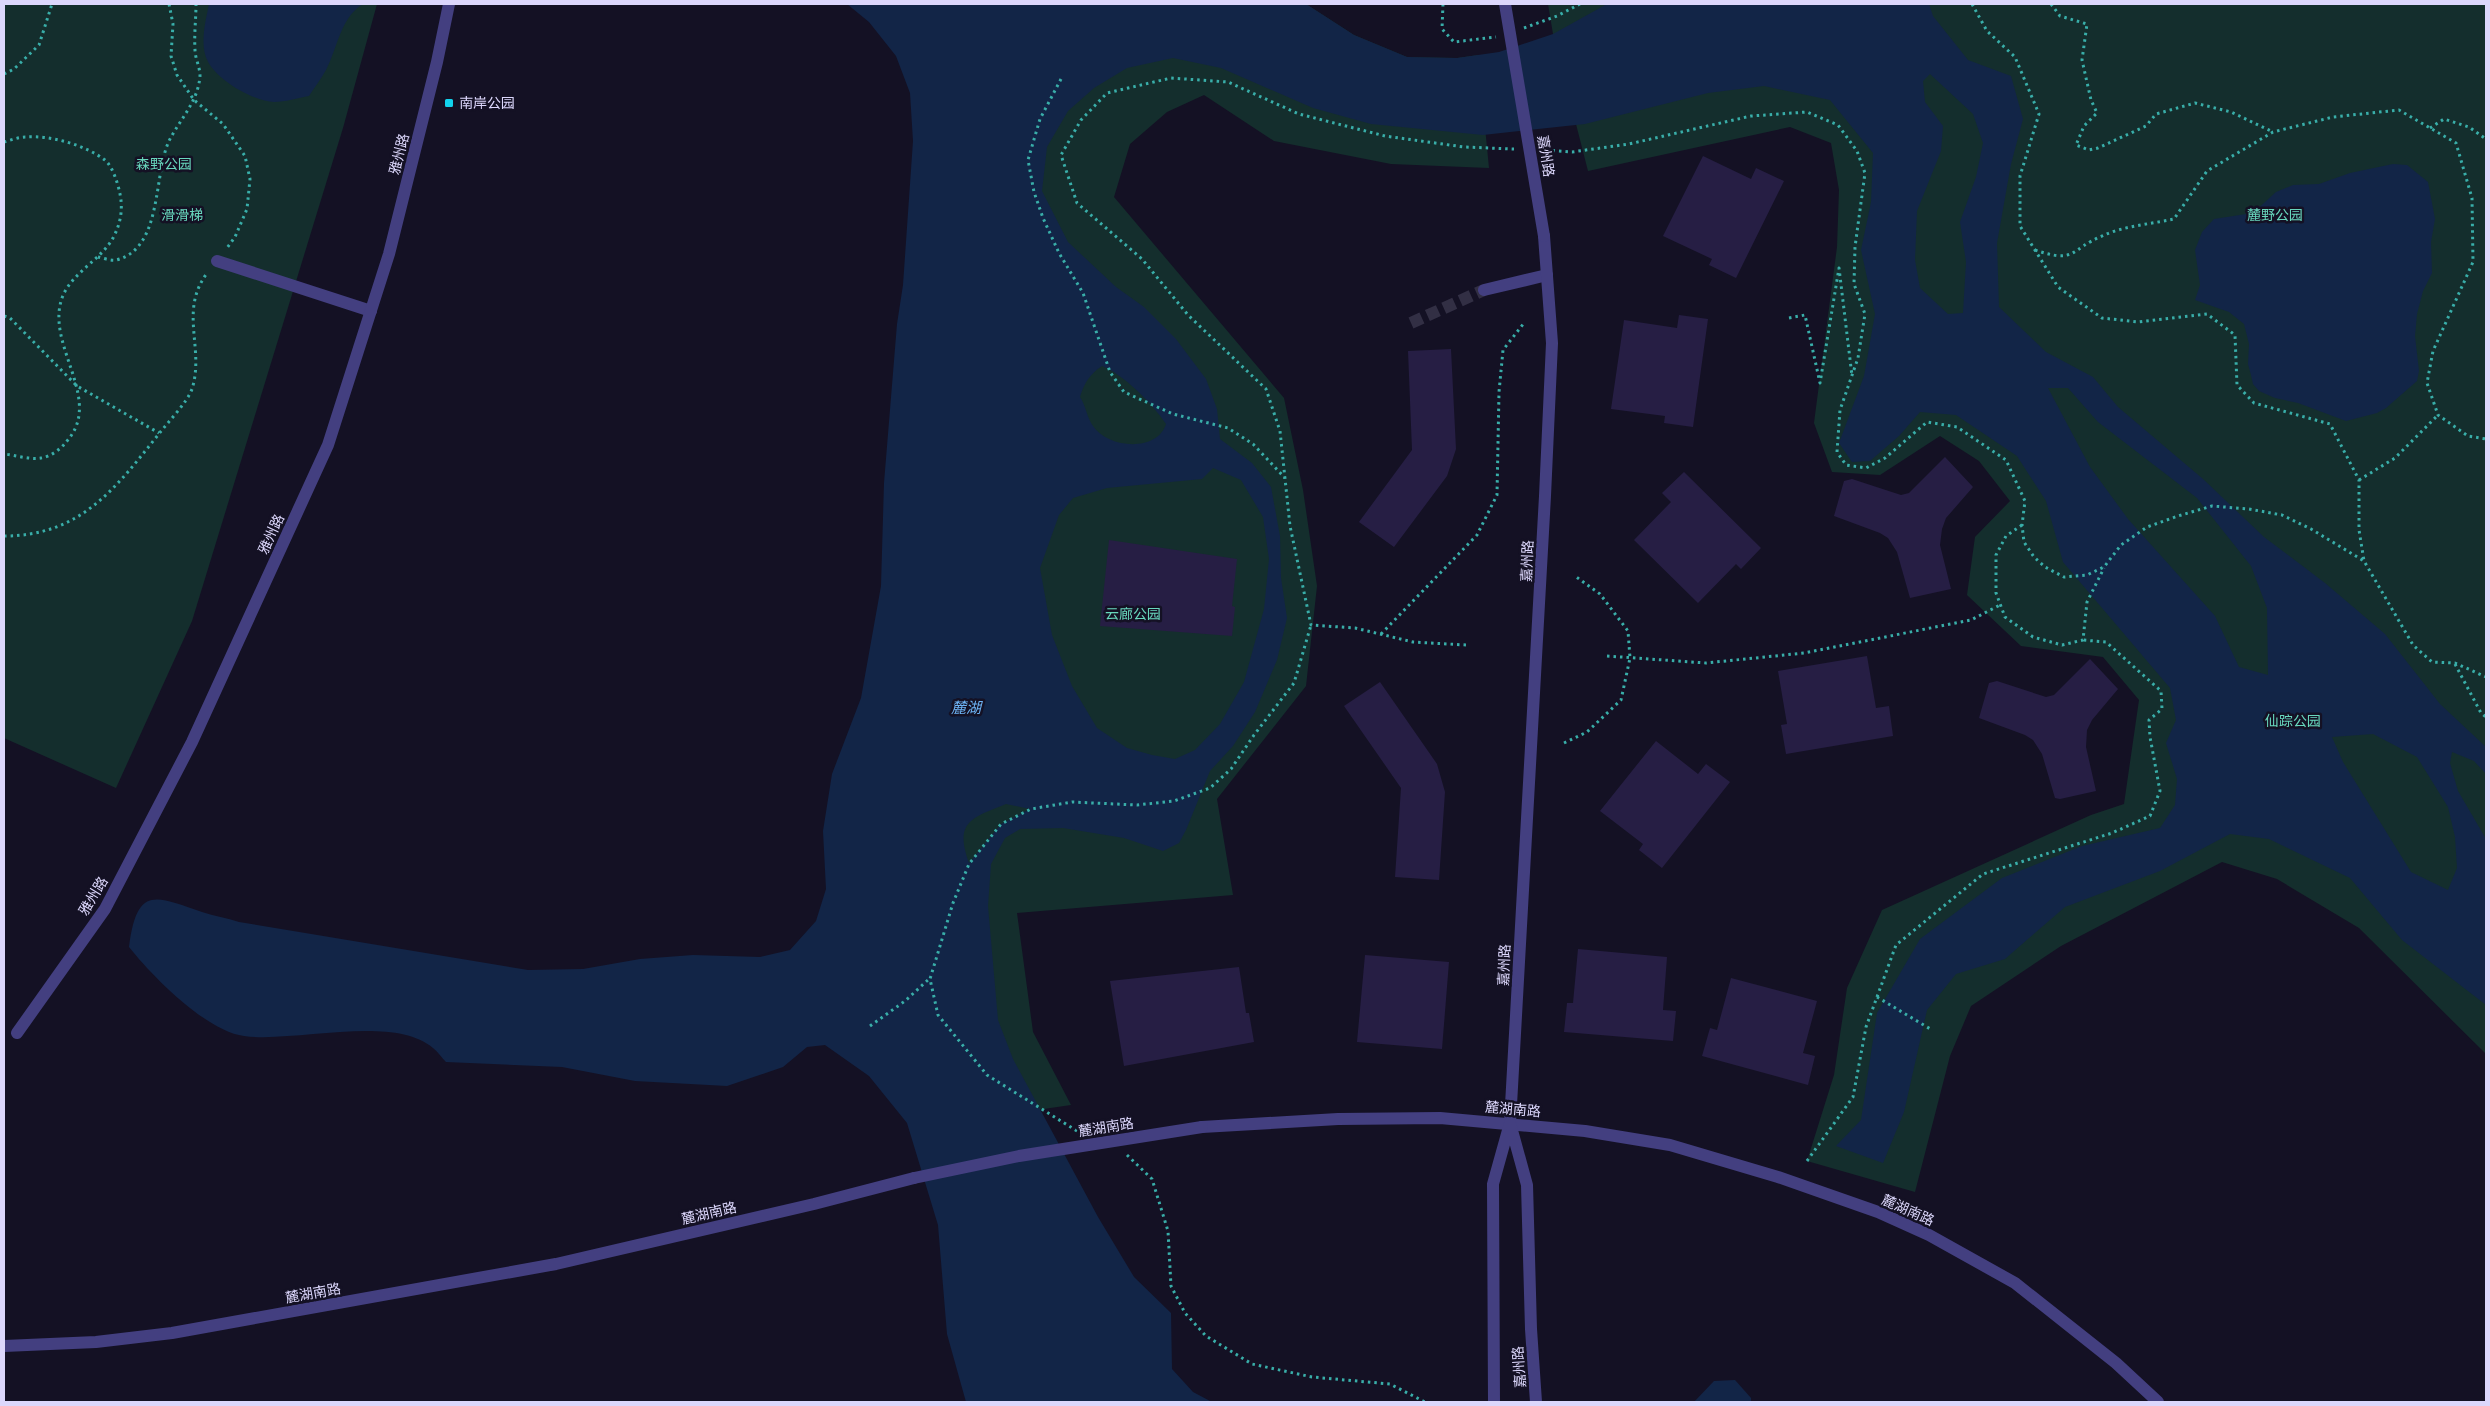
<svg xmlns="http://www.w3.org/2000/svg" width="2490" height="1406" viewBox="0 0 2490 1406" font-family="'Asap Condensed','Noto Sans SC',sans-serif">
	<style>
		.green { fill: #142e2d }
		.water { fill: #122547; fill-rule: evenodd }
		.building { fill: #261e44 }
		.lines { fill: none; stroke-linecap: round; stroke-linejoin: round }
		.minor-tunnel { stroke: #322f44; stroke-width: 12; stroke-dasharray: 12 6; stroke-linecap: butt }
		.path { stroke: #39aea9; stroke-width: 3; stroke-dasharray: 2.5 4; stroke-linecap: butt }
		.minor { stroke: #433f80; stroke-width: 12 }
		.minor-bridge { stroke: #433f80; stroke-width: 12 }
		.poi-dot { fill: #12d3ed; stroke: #141124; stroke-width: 2 }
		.labels { text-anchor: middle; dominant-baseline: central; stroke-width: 5; stroke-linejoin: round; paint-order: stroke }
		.poi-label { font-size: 14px; fill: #dcd7fc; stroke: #141124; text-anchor: start }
		.street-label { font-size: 14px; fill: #dcd7fc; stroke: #141124 }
		.park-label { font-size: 14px; fill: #68d7bd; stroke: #141124 }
		.water-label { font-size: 15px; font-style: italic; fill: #6db3f4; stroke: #141124 }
	</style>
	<rect width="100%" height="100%" fill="#141124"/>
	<g class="green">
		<polygon points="4,4 377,4 343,128 192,621 116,788 4,738"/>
		<polygon points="1306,4 1354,35 1407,57 1457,58 1478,55 1489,168 1391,164 1274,141 1204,95 1167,112 1130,144 1114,197 1284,398 1303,490 1317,586 1306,686 1217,799 1233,895 1017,913 1033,1032 1071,1105 949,1123 904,874 999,100"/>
		<polygon points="1548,4 2486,4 2486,1054 2359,928 2277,879 2222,862 2061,946 1971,1006 1950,1056 1915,1192 1807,1161 1834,1075 1847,988 1882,910 2091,815 2124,804 2139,700 2103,657 2021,646 1967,595 1975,537 2010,501 1979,461 1940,436 1880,475 1832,472 1814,423 1837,247 1839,190 1831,143 1790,127 1588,171 1553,34"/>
	</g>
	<g class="water">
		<path d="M209 4H363C340 18 338 47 326 70 321 79 314 88 309 96 298 98 285 102 274 102 252 101 210 77 205 54 201 38 206 19 209 4Z"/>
		<path d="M847 4H1306L1354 35 1407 57 1457 58 1499 52 1553 34 1607 4H1929L1933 16 1968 60 2011 76 2023 119 2011 164 1997 243 1999 307 2046 352 2093 377 2118 407 2203 479 2264 537 2325 583 2385 634 2440 704 2486 747V774L2474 761 2452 752 2450 763 2458 791 2486 839V1005L2402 940 2350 878 2269 839 2230 834 2160 871 2065 907 2005 959 1956 974 1927 1010 1904 1112 1883 1163 1836 1146 1861 1120 1877 1013 1920 939 2002 878 2082 846 2160 828 2175 805 2177 779 2166 743 2176 720 2170 688 2063 562 2046 501 2017 456 1956 415 1920 412 1899 436 1870 461 1852 462 1839 443 1864 376 1875 314 1861 250 1871 202 1873 153 1830 100 1764 86 1708 93 1585 124 1483 135 1371 124 1313 108 1221 68 1173 58 1127 68 1094 88 1068 111 1047 147 1042 191 1068 242 1116 287 1144 307 1176 339 1206 379 1217 409 1220 439 1252 463 1271 487 1280 536 1281 578 1287 618 1277 660 1255 712 1233 746 1210 771 1186 830 1179 843 1163 851 1124 838 1063 828 1020 829 1005 838 991 864 988 906 998 1020 1013 1059 1098 1217 1134 1277 1171 1313 1172 1369 1193 1392 1212 1402H966L947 1334 938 1225 907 1123 869 1076 825 1045 807 1047 783 1067 727 1086 635 1081 562 1067 446 1062C442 1058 438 1052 433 1048 393 1014 295 1043 244 1036 206 1031 152 976 129 947 137 885 155 896 202 912 214 916 227 918 239 922L528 970 583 969 640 959 693 955 760 957 790 950 816 921 826 889 823 831 832 774 861 698 881 586 884 483 897 324 903 285 913 141 910 93 896 56 869 22ZM1930 74 1973 114 1983 143 1976 177 1960 222 1966 262 1963 313 1948 314 1920 288 1915 260 1917 211 1941 151 1943 126 1925 102 1923 81ZM1102 366C1123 374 1153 404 1166 424 1157 453 1107 448 1093 426 1087 418 1086 406 1080 397 1084 383 1090 374 1102 366ZM2048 388H2068L2098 422 2197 498 2251 566 2267 608 2268 675 2239 667 2215 616 2128 519 2090 467ZM1213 468 1241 480 1263 517 1269 559 1264 609 1244 682 1220 724 1195 750 1175 759 1152 755 1127 748 1097 728 1072 686 1052 635 1040 568 1059 515 1073 498 1107 488 1202 479ZM2373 734 2417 757 2448 807 2455 837 2457 868 2448 890 2411 872 2343 762 2332 737ZM1006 804 1030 809 1001 824 969 863C954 822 971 818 1006 804Z"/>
		<polygon points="2393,164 2407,165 2428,182 2435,219 2431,242 2432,273 2423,291 2417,314 2415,336 2419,371 2417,381 2386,408 2377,413 2346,421 2298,403 2275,398 2259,391 2253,384 2251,375 2248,364 2249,344 2244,324 2229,312 2195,300 2200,285 2195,250 2202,232 2214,219 2253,213 2276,192 2293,185 2319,184 2350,173"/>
		<polygon points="1735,1380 1751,1398 1751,1402 1694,1402 1714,1381"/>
	</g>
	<g class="building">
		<polygon points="1703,156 1751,179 1756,168 1784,181 1736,278 1709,265 1712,259 1663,236"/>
		<polygon points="1679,315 1708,319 1693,427 1664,423 1665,416 1611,409 1624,320 1677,328"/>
		<polygon points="1451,349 1456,449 1447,476 1394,547 1359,522 1412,450 1408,351"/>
		<polygon points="1945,457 1973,487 1946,518 1942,529 1940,545 1951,589 1910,598 1897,552 1888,538 1880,533 1834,516 1844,481 1852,479 1901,495 1909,493"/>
		<polygon points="1684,472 1761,548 1741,569 1736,564 1698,603 1634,540 1671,502 1662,493"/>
		<polygon points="1109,540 1237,559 1232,606 1235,607 1232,636 1100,626"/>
		<polygon points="1867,656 1876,708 1889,706 1893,736 1786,754 1781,725 1787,724 1778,671"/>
		<polygon points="2090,659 2118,689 2092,720 2087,730 2086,747 2096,791 2060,799 2055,798 2042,754 2033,740 2025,735 1979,718 1989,683 1997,681 2046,697 2054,695"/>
		<polygon points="1380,682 1437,764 1445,792 1439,880 1395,877 1401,788 1344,706"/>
		<polygon points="1656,741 1698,774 1706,764 1730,782 1662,868 1639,850 1643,844 1600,811"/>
		<polygon points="1578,949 1667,957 1663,1010 1676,1011 1673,1041 1564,1032 1567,1003 1573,1003"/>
		<polygon points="1365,955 1449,962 1442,1049 1357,1042"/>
		<polygon points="1239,967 1246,1013 1249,1013 1254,1042 1124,1066 1110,981"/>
		<polygon points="1731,978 1817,1001 1803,1053 1815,1056 1808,1085 1702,1056 1710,1028 1717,1030"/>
	</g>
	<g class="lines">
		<polyline class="minor-tunnel" points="1411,323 1484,290"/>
		<g class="path">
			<polyline points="169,4 173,24 171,56 177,75 194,100 223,124 245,156 250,179 247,209 235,237 227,248"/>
			<polyline points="1443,4 1442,29 1454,42 1496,37"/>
			<polyline points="1972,4 1987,31 2015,57 2039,114 2020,176 2020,226 2058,287 2102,318 2138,322 2207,314 2235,335 2237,385 2254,403 2330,424 2359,480 2359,530 2364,561"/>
			<polyline points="2051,4 2060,16 2087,24 2082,60 2091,100 2097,113 2084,126 2076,145 2089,150 2098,148 2146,126 2156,114 2195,103 2231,112 2273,132"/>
			<polyline points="1524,28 1557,16 1580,4"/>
			<polyline points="4,74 14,69 39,45 52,4"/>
			<polyline points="1061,79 1040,119 1028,160 1034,192 1043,218 1059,253 1083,293 1110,372 1124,392 1173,414 1228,428 1253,444 1285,478"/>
			<polyline points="2430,128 2444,119 2469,127 2486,139"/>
			<path d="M4 142C11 140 19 137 26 137 50 135 85 145 105 160 113 167 118 184 120 194 123 209 121 223 113 238 101 260 71 273 62 298 45 346 105 400 66 442 61 449 50 457 41 458 30 460 15 455 4 454"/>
			<polyline points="1546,150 1572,152 1629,144 1751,116 1807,112 1838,125 1857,151 1865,173 1855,247 1854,284 1865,314 1858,358 1840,410 1837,452 1846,465 1866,468 1885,458 1927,422 1957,427 2006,460 2025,501 2022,525 2024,542 2034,557 2045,567 2064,577 2087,575 2104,567 2121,545 2147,527 2178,516 2212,506 2249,509 2282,515 2311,529 2364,561 2413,645 2432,662 2455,663 2486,677"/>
			<path d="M2035 250C2076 264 2069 250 2102 236 2123 226 2151 224 2174 219L2207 171 2273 132 2333 117 2399 110 2456 143 2472 198 2473 262 2433 351 2427 383 2438 415 2468 436 2486 439"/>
			<path d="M98 257C103 258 111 261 116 260 163 249 153 175 169 141 180 119 198 102 200 76 200 67 195 58 195 50 194 34 196 19 196 4"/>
			<polyline points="4,316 10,318 77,386 159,433"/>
			<polyline points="1789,318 1805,315 1820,383 1839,268 1852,376"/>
			<polyline points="2359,480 2395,458 2438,415"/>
			<polyline points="2022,525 2006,536 1996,555 1996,593 2005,617 2033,637 2062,645 2083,640 2087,602 2104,568"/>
			<path d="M4 536C80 536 115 489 158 435 167 423 187 403 192 389 205 348 178 310 208 272"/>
			<polyline points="1381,634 1477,535 1497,495 1499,392 1503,350 1524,323"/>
			<polyline points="1466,645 1413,642 1355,628 1311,625 1290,526 1280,431 1266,389 1188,315 1142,259 1077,203 1061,155 1081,120 1107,93 1171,78 1228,82 1299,114 1385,136 1464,147 1514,149"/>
			<polyline points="1607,656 1706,663 1804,653 1971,620 2000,605"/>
			<polyline points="2455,664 2481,713 2486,717"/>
			<polyline points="1564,743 1587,732 1621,700 1630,658 1628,631 1600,594 1575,576"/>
			<polyline points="1877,997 1932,1030"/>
			<polyline points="870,1026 905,1001 929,979"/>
			<polyline points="1077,1131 987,1075 938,1015 930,979 953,903 969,864 1001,824 1031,809 1072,802 1137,805 1174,801 1210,788 1231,769 1254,735 1294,683 1311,625"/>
			<polyline points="1127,1155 1152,1179 1168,1231 1171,1286 1185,1313 1206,1336 1252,1364 1312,1377 1390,1384 1425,1402"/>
			<polyline points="1807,1161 1853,1097 1866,1027 1896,945 1983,874 2112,833 2150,816 2160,791 2150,737 2149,720 2162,709 2161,691 2106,642 2083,640"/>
		</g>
		<g class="minor">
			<polyline points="217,261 371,311"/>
			<polyline points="1484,290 1547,275"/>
			<polyline points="17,1033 105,909 192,742 328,445 389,254 437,62 449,4"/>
			<polyline points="1510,1123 1545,496 1552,343 1544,236"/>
			<polyline points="1202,1127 1338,1119 1440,1118 1585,1131 1670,1145 1778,1177 1878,1212 1929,1235 2015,1283 2116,1363 2158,1402"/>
			<polyline points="4,1346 96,1342 172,1333 556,1264 814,1204 914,1178"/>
			<polyline points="1494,1402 1493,1184 1510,1123 1527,1185 1531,1329 1536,1402"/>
		</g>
		<g class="minor-bridge">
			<polyline points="1505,4 1544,236"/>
			<polyline points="914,1178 1019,1156 1202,1127"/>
		</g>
	</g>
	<rect class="poi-dot" x="444" y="98" width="10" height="10" rx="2.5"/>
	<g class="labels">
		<g class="poi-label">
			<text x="459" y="103">南岸公园</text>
		</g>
		<g class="street-label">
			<text transform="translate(399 154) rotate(-76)">雅州路</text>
			<text transform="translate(1546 156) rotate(81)">嘉州路</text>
			<text transform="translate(271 534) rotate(-65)">雅州路</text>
			<text transform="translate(1527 561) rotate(-87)">嘉州路</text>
			<text transform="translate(93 896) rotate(-59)">雅州路</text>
			<text transform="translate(1504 965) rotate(-87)">嘉州路</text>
			<text transform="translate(1513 1109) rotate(5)">麓湖南路</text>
			<text transform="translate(1106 1127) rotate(-9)">麓湖南路</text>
			<text transform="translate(1908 1210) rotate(24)">麓湖南路</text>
			<text transform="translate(709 1213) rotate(-13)">麓湖南路</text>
			<text transform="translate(313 1293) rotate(-10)">麓湖南路</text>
			<text transform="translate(1519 1367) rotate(-94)">嘉州路</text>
		</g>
		<g class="park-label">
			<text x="164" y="164">森野公园</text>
			<text x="182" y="215">滑滑梯</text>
			<text x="2275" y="215">麓野公园</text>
			<text x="1133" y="614">云廊公园</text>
			<text x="2293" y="721">仙踪公园</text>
		</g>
		<g class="water-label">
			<text x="966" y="707">麓湖</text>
		</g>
	</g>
	<rect width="2490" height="1406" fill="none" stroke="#dcd7fc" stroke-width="10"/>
</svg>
